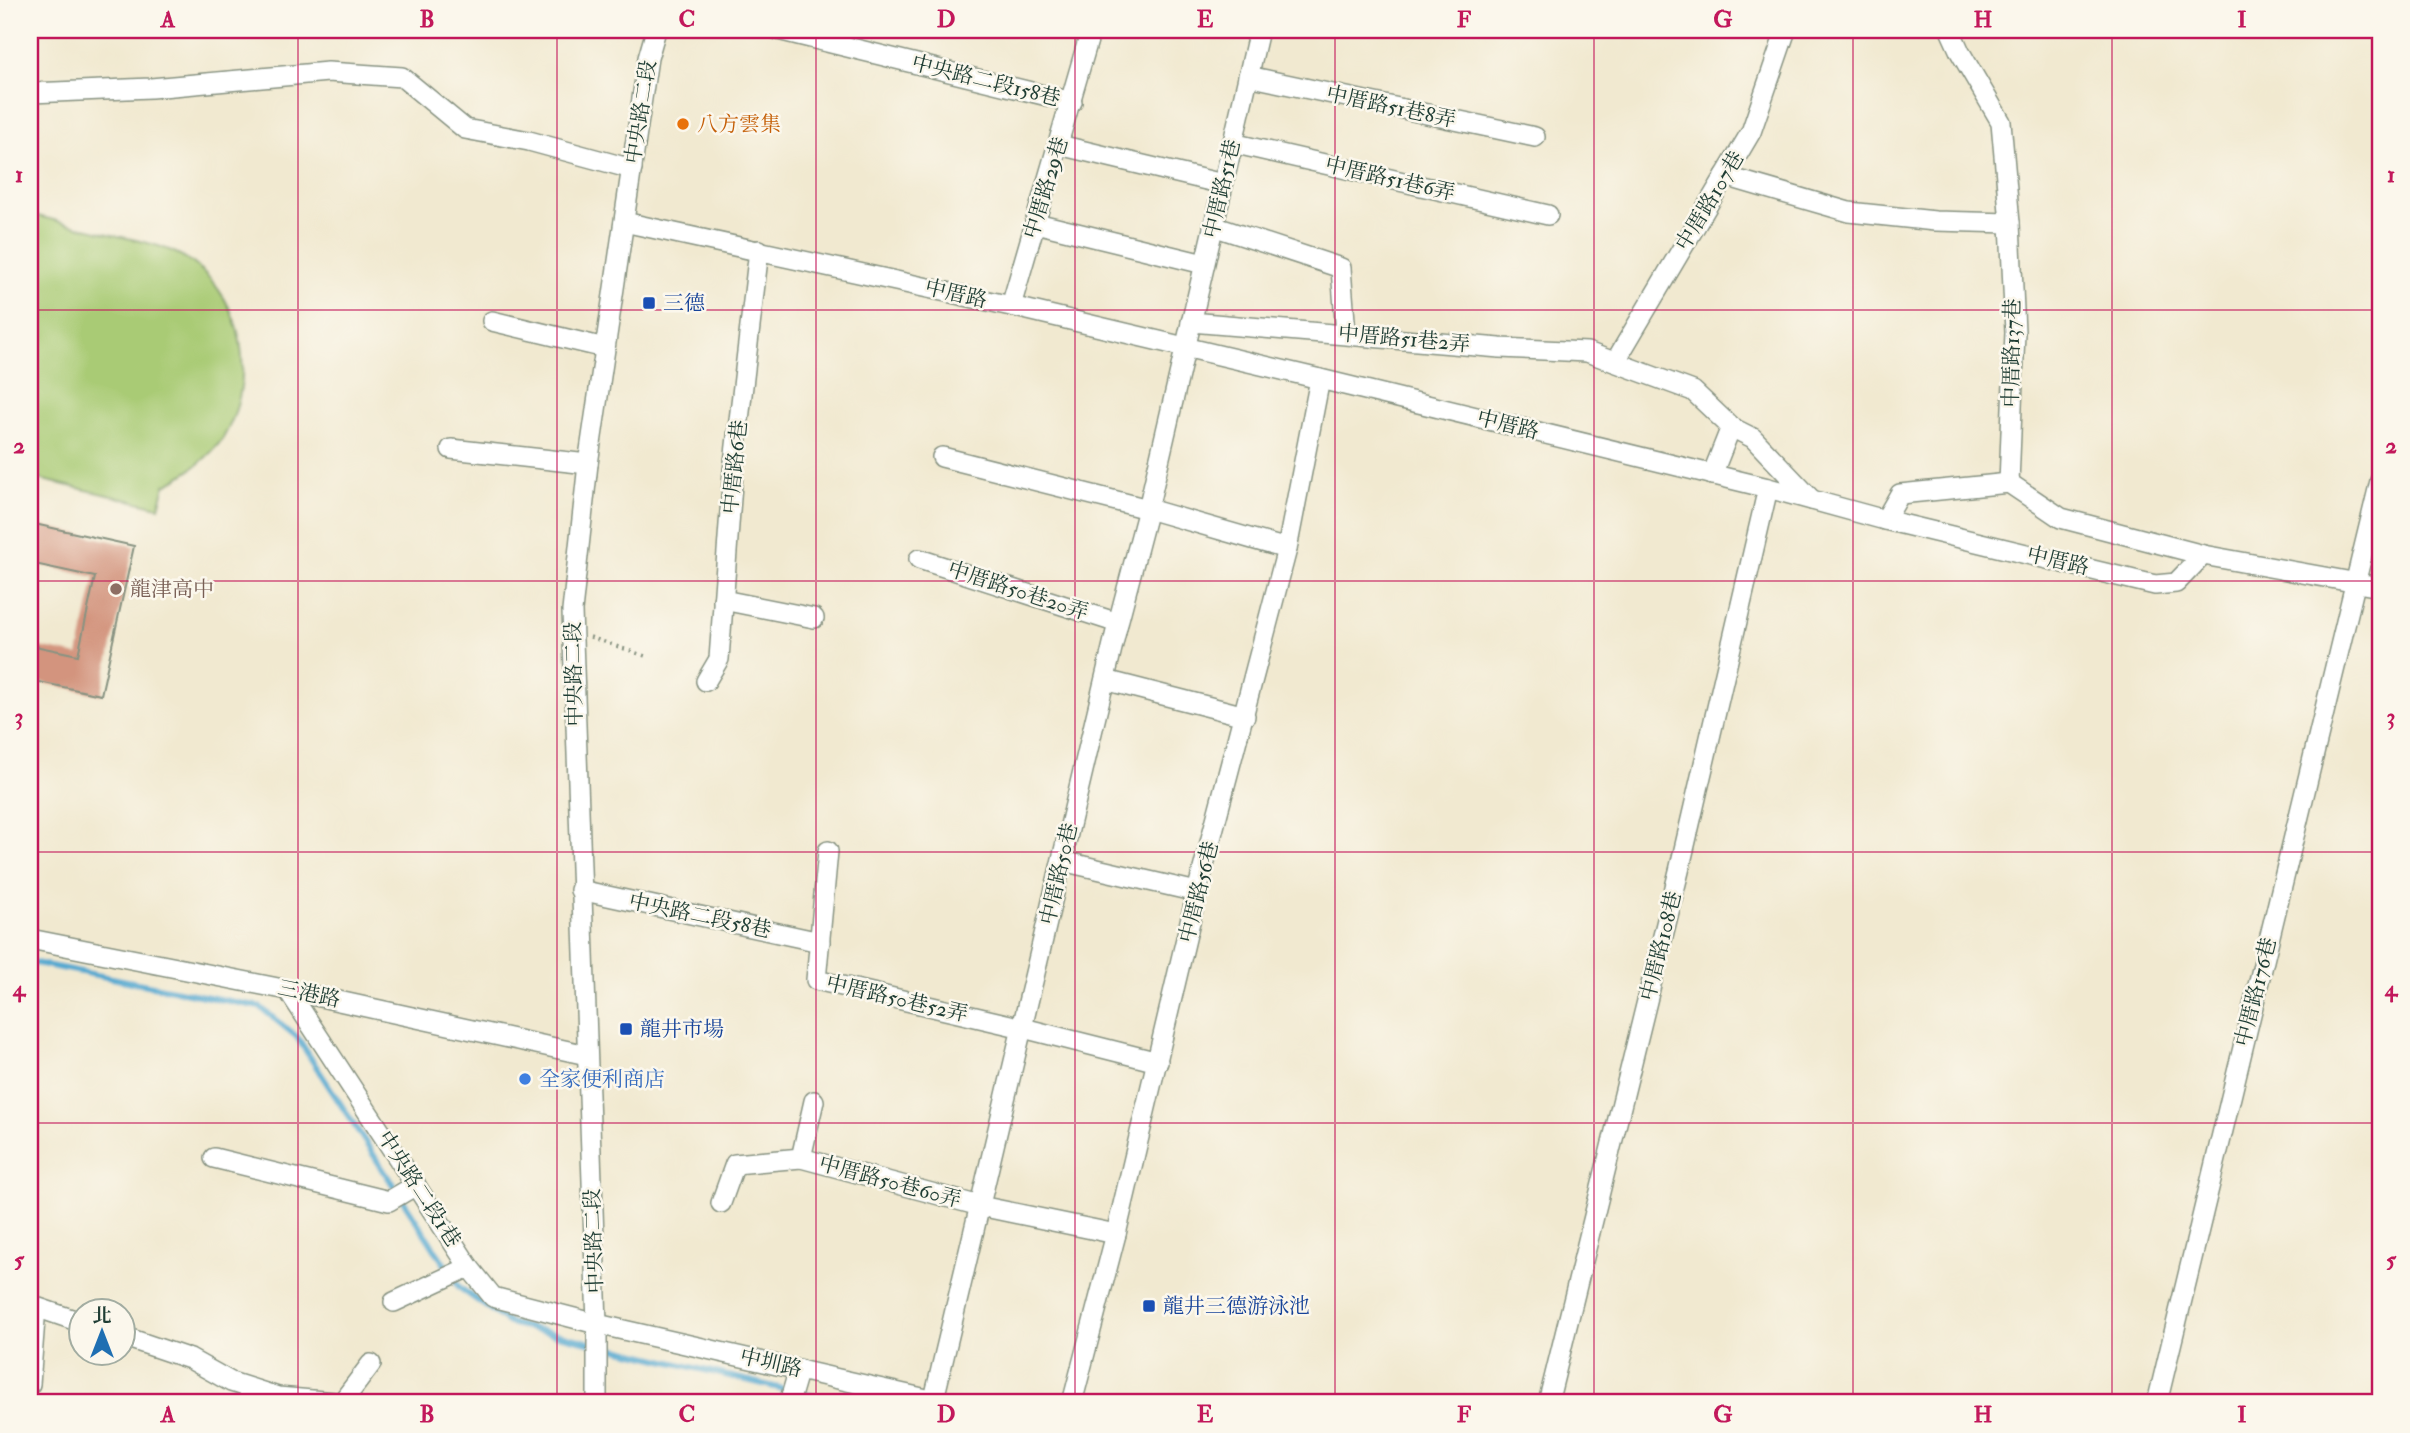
<svg xmlns="http://www.w3.org/2000/svg" width="2410" height="1433" viewBox="0 0 2410 1433" font-family="'IM FELL Double Pica','Noto Serif TC',serif">
	<style>
		.green { fill: #a9cb74; stroke: #648454; stroke-width: 2 }
		.lines { fill: none; stroke-linecap: round; stroke-linejoin: round }
		.stream { stroke: #54a9d0; stroke-width: 6 }
		.building { fill: #d3947e }
		.minor-casing { stroke: #889382; stroke-width: 22 }
		.path { stroke: #889382; stroke-width: 3.5; stroke-dasharray: 2 5; stroke-linecap: butt }
		.minor { stroke: #fff; stroke-width: 19 }
		.grid { fill: none; stroke: #c2185b; stroke-width: 2; stroke-opacity: 0.55 }
		.food-dot { fill: #e8710a; stroke: #fbf7ec; stroke-width: 2.5 }
		.transit-dot { fill: #1a4fb4; stroke: #fbf7ec; stroke-width: 2.5 }
		.education-dot { fill: #8d6e63; stroke: #fbf7ec; stroke-width: 2.5 }
		.shop-dot { fill: #3f7fe0; stroke: #fbf7ec; stroke-width: 2.5 }
		.labels { text-anchor: middle; dominant-baseline: central; stroke-width: 5; stroke-linejoin: round; paint-order: stroke }
		.street-label { font-size: 21px; fill: #1f3d34; stroke: #fbf7ec }
		.food-label { font-size: 21px; fill: #c56008; stroke: #fbf7ec; text-anchor: start }
		.transit-label { font-size: 21px; fill: #164399; stroke: #fbf7ec; text-anchor: start }
		.education-label { font-size: 21px; fill: #785e54; stroke: #fbf7ec; text-anchor: start }
		.shop-label { font-size: 21px; fill: #366cbe; stroke: #fbf7ec; text-anchor: start }
		.neatline { fill: none; stroke: #c2185b; stroke-width: 2.5 }
		.grid-label { font-size: 23px; text-anchor: middle; font-weight: bold; fill: #c2185b }
	</style>
	<rect width="100%" height="100%" fill="#fbf7ec"/>
	<filter id="ink" filterUnits="userSpaceOnUse"><feTurbulence type="fractalNoise" baseFrequency=".0143" numOctaves="2"/><feDisplacementMap in="SourceGraphic" scale="14" xChannelSelector="R" yChannelSelector="G"/><feConvolveMatrix kernelMatrix="1 2 1 2 8 2 1 2 1" color-interpolation-filters="sRGB"/></filter>
	<filter id="wash" filterUnits="userSpaceOnUse"><feTurbulence type="fractalNoise" baseFrequency=".00686" numOctaves="4" result="noise"/><feDisplacementMap in="SourceGraphic" scale="28" xChannelSelector="R" yChannelSelector="G"/><feGaussianBlur stdDeviation="1.57" result="paint"/><feColorMatrix in="noise" values="0 0 0 0 0 0 0 0 0 0 0 0 0 0 0 0 0 1.4 0 .05"/><feComposite in="paint" operator="in"/></filter>
	<g filter="url(#wash)">
		<rect width="100%" height="100%" fill="#f1e9d0"/>
		<path class="green" d="M30 214C58 221 85 228 113 235 141 241 170 246 193 263 246 303 257 382 223 438 210 457 186 475 165 485L159 507 30 477Z"/>
		<g class="lines">
			<polyline class="stream" points="30,962 260,1007 297,1037 460,1288 509,1323 841,1403"/>
		</g>
		<g id="blocks">
			<polygon class="building" points="30,523 134,546 101,695 30,680 30,645 78,655 95,577 30,563"/>
		</g>
	</g>
	<g filter="url(#ink)">
		<use href="#blocks" fill-opacity="0" stroke="#889382" stroke-width="2"/>
		<g class="lines">
			<defs>
				<g id="minor">
					<polyline points="778,30 1072,102"/>
					<polyline points="1950,30 1960,52 2001,122 2010,223 2015,332 2009,483"/>
					<polyline points="1248,76 1535,137"/>
					<polyline points="31,93 151,88 328,72 402,77 465,129 529,141 632,169"/>
					<polyline points="1232,143 1548,215"/>
					<polyline points="1059,145 1223,184"/>
					<polyline points="1725,176 1849,212 1935,221 2010,223"/>
					<polyline points="624,222 1011,306 1320,379 1768,488 1885,520 2155,585 2176,583 2203,555"/>
					<polyline points="1036,223 1204,264"/>
					<polyline points="1213,226 1341,268 1346,334"/>
					<polyline points="1011,306 1091,30"/>
					<polyline points="492,321 605,348"/>
					<polyline points="1191,322 1500,348 1587,352 1693,391 1731,427 1753,438 1812,500"/>
					<polyline points="1615,362 1751,132 1786,30"/>
					<polyline points="451,449 588,464"/>
					<polyline points="942,457 1148,509 1287,549"/>
					<polyline points="1712,475 1731,427"/>
					<polyline points="1885,520 1900,494 2009,483 2061,518 2203,555 2380,587"/>
					<polyline points="919,559 1118,623"/>
					<polyline points="723,600 814,618"/>
					<polyline points="1105,680 1245,716"/>
					<polyline points="706,681 719,659 733,471 759,250"/>
					<polyline points="828,851 816,980 1023,1028 1158,1062"/>
					<polyline points="1062,861 1197,892"/>
					<polyline points="580,890 820,942"/>
					<polyline points="30,939 288,990 587,1055"/>
					<polyline points="288,990 469,1267 493,1297 597,1324 944,1403"/>
					<polyline points="214,1158 389,1201 416,1185"/>
					<polyline points="801,1158 980,1206 1116,1234"/>
					<polyline points="721,1203 735,1164 801,1158 814,1101"/>
					<polyline points="394,1302 469,1267"/>
					<polyline points="122,1336 190,1359 231,1382 278,1397 346,1403"/>
					<polyline points="30,1384 36,1307 80,1322"/>
					<polyline points="343,1401 371,1364"/>
					<polyline points="597,1403 597,1324 572,611 588,464 648,58 656,30"/>
					<polyline points="789,1403 799,1369"/>
					<polyline points="933,1403 1118,623 1148,509 1259,30"/>
					<polyline points="1072,1403 1116,1234 1197,892 1287,549 1320,379"/>
					<polyline points="1548,1403 1679,871 1768,488"/>
					<polyline points="2157,1403 2380,481"/>
				</g>
			</defs>
			<use href="#minor" class="minor-casing"/>
			<polyline class="path" points="590,637 648,657"/>
			<use href="#minor" class="minor"/>
		</g>
	</g>
	<path class="grid" d="M298 30V1403M557 30V1403M816 30V1403M1075 30V1403M1335 30V1403M1594 30V1403M1853 30V1403M2112 30V1403M30 310H2380M30 581H2380M30 852H2380M30 1123H2380"/>
	<circle class="food-dot" cx="683" cy="124" r="7"/>
	<g class="transit-dot">
		<rect x="642" y="296" width="14" height="14" rx="3.5"/>
		<rect x="619" y="1022" width="14" height="14" rx="3.5"/>
		<rect x="1142" y="1299" width="14" height="14" rx="3.5"/>
	</g>
	<circle class="education-dot" cx="116" cy="589" r="7"/>
	<circle class="shop-dot" cx="525" cy="1079" r="7"/>
	<g class="labels">
		<g class="street-label">
			<text transform="translate(986 81) rotate(14)">中央路二段158巷</text>
			<text transform="translate(1391 107) rotate(12)">中厝路51巷8弄</text>
			<text transform="translate(641 112) rotate(-81)">中央路二段</text>
			<text transform="translate(1390 179) rotate(13)">中厝路51巷6弄</text>
			<text transform="translate(1046 188) rotate(-73)">中厝路29巷</text>
			<text transform="translate(1222 189) rotate(-77)">中厝路51巷</text>
			<text transform="translate(1710 201) rotate(-59)">中厝路107巷</text>
			<text transform="translate(956 294) rotate(13)">中厝路</text>
			<text transform="translate(1404 339) rotate(5)">中厝路51巷2弄</text>
			<text transform="translate(2012 353) rotate(-89)">中厝路137巷</text>
			<text transform="translate(1508 425) rotate(14)">中厝路</text>
			<text transform="translate(735 467) rotate(-84)">中厝路6巷</text>
			<text transform="translate(2058 561) rotate(13)">中厝路</text>
			<text transform="translate(1018 591) rotate(18)">中厝路50巷20弄</text>
			<text transform="translate(574 674) rotate(-91)">中央路二段</text>
			<text transform="translate(1059 874) rotate(-77)">中厝路50巷</text>
			<text transform="translate(1199 892) rotate(-76)">中厝路56巷</text>
			<text transform="translate(700 916) rotate(12)">中央路二段58巷</text>
			<text transform="translate(1661 946) rotate(-76)">中厝路108巷</text>
			<text transform="translate(2256 992) rotate(-76)">中厝路176巷</text>
			<text transform="translate(309 994) rotate(12)">三港路</text>
			<text transform="translate(897 999) rotate(13)">中厝路50巷52弄</text>
			<text transform="translate(890 1182) rotate(15)">中厝路50巷60弄</text>
			<text transform="translate(419 1189) rotate(57)">中央路二段1巷</text>
			<text transform="translate(594 1241) rotate(-92)">中央路二段</text>
			<text transform="translate(771 1363) rotate(13)">中圳路</text>
		</g>
		<g class="food-label">
			<text x="697" y="124">八方雲集</text>
		</g>
		<g class="transit-label">
			<text x="663" y="303">三德</text>
			<text x="640" y="1029">龍井市場</text>
			<text x="1163" y="1306">龍井三德游泳池</text>
		</g>
		<g class="education-label">
			<text x="130" y="589">龍津高中</text>
		</g>
		<g class="shop-label">
			<text x="539" y="1079">全家便利商店</text>
		</g>
	</g>
	<rect width="2410" height="1433" fill="none" stroke="#fbf7ec" stroke-width="77"/>
	<g transform="translate(102 1332)"><circle r="33" fill="#fbf7ec" stroke="#a3ada2" stroke-width="2"/>
	<path d="M0-5L12 26L0 18L-12 26Z" fill="#1f6fb2"/>
	<text y="-10" font-size="19" font-weight="bold" text-anchor="middle" fill="#1f3d34">北</text>
	</g>
	<rect x="38" y="38" width="2334" height="1356" class="neatline"/>
	<g class="grid-label">
		<text x="168" y="27">A</text>
		<text x="427" y="27">B</text>
		<text x="687" y="27">C</text>
		<text x="946" y="27">D</text>
		<text x="1205" y="27">E</text>
		<text x="1464" y="27">F</text>
		<text x="1723" y="27">G</text>
		<text x="1983" y="27">H</text>
		<text x="2242" y="27">I</text>
		<text x="19" y="182">1</text>
		<text x="2391" y="182">1</text>
		<text x="19" y="453">2</text>
		<text x="2391" y="453">2</text>
		<text x="19" y="724">3</text>
		<text x="2391" y="724">3</text>
		<text x="19" y="996">4</text>
		<text x="2391" y="996">4</text>
		<text x="19" y="1267">5</text>
		<text x="2391" y="1267">5</text>
		<text x="168" y="1422">A</text>
		<text x="427" y="1422">B</text>
		<text x="687" y="1422">C</text>
		<text x="946" y="1422">D</text>
		<text x="1205" y="1422">E</text>
		<text x="1464" y="1422">F</text>
		<text x="1723" y="1422">G</text>
		<text x="1983" y="1422">H</text>
		<text x="2242" y="1422">I</text>
	</g>
</svg>
